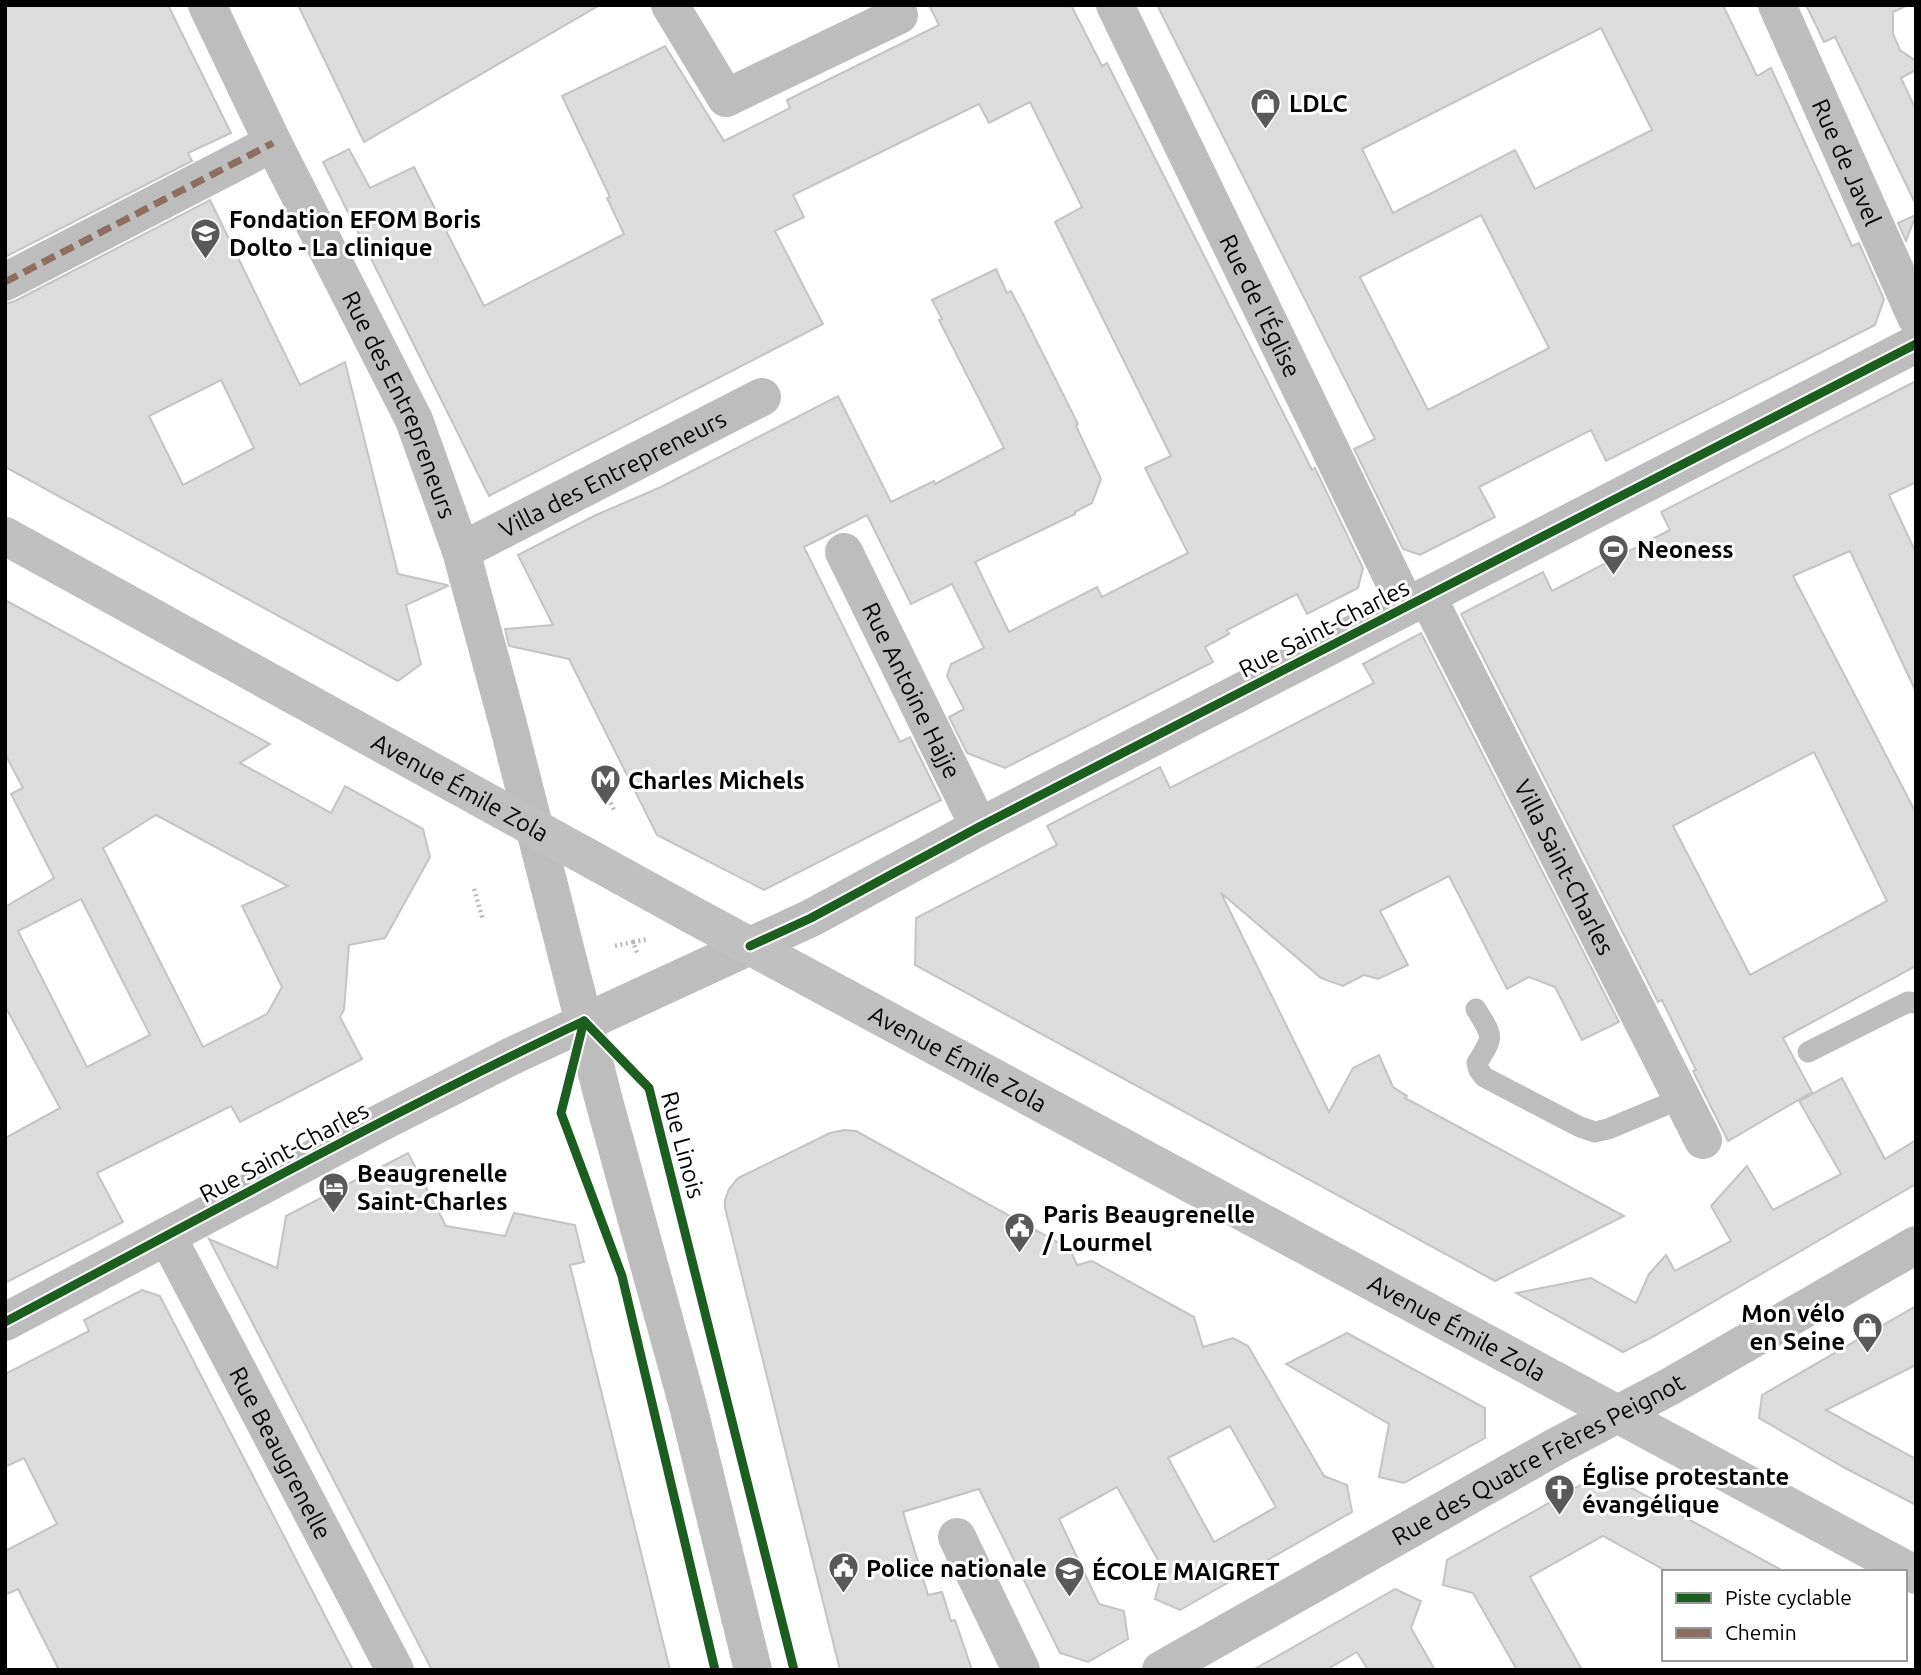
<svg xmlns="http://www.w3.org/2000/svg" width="1921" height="1675" viewBox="0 0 1921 1675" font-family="Ubuntu,sans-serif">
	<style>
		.building { fill: #dcdcdc; stroke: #c4c4c4; stroke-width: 2; fill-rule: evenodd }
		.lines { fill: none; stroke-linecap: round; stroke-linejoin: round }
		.path { stroke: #b8b8b8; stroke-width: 4.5; stroke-dasharray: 2 3.5; stroke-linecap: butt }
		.service { stroke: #bdbdbd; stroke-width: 21 }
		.minor { stroke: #bdbdbd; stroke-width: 38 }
		.tertiary { stroke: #bdbdbd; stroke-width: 38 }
		.secondary { stroke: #c0c0c0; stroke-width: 38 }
		.quiet { stroke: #8d6e63; stroke-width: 7; stroke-dasharray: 14 7; stroke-linecap: butt }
		.cycleway-casing { stroke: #fff; stroke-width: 13 }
		.cycleway { stroke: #1b5e20; stroke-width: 9 }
		.labels { text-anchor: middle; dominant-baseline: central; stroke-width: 6; stroke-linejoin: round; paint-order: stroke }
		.poi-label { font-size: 24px; font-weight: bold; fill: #000; stroke: #fff; text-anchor: start }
		.street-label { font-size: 24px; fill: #000; stroke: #fff }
	</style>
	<rect width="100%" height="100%" fill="#fff"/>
	<g class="building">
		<polygon points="5,5 168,5 231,133 188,153 192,161 5,257"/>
		<polygon points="298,5 600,5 364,142"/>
		<polygon points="929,5 1071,5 1102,66 1107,63 1312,470 1315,468 1363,568 1358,588 1307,614 1297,594 1227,630 1229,634 1205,647 1213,662 1005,768 967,753 949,717 964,709 947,676 951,664 984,648 952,584 911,604 867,515 804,547 900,742 910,737 941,800 764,890 657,835 569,659 509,646 505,629 553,625 518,555 596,515 661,487 838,396 891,502 934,481 935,484 1004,448 939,320 942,319 932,300 996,269 1007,293 1011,291 1023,314 1078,424 1076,426 1101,479 1092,503 1075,512 1075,514 975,562 1009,632 1097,587 1102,597 1188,553 1145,468 1171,456 1055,222 1082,207 1030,102 989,123 979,104 793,195 804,217 775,231 823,324 489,496 323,162 349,149 370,188 414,167 484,306 624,234 607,198 610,197 562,96 665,46 724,141 790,108 787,100 939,25"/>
		<path d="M1157 5H1723L1757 76 1771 68 1852 246 1859 243 1884 299 1875 325 1606 461 1591 430 1479 487 1495 517 1420 555 1403 549 1354 449 1375 439ZM1601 28 1652 130 1535 189 1515 150 1393 213 1362 149ZM1481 215 1549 348 1428 410 1360 277Z"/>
		<polygon points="1806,5 1908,5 1893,12 1893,34 1900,50 1916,61 1916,70 1901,78 1916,110 1916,205 1835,37 1824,42"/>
		<path d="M210 200 300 385 345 362 398 574 447 585 448 586 406 605 421 664 398 681 5 467V304L15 301ZM221 380 254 448 183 485 149 416Z"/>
		<polygon points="1916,215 1906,241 1898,223"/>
		<path d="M1916 381V482L1889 495 1916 553V692L1850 551 1793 576 1916 813V966L1783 1038 1812 1092 1728 1141 1693 1071 1696 1070 1662 1000 1658 1002 1461 614 1543 572 1552 591 1670 530 1661 512ZM1814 752 1887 901 1750 975 1673 826Z"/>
		<path d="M5 600 270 744 240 763 331 813 345 786 423 829 430 857 385 938 349 945 344 1010 340 1017 362 1059 240 1122 231 1106 97 1173 123 1222 5 1283V1138L60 1108 5 1006V907L54 878 11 794 23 788 5 754ZM156 815 288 886 242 906 282 987 267 1014 203 1047 103 848ZM81 899 150 1035 87 1067 18 931Z"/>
		<polygon points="1421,633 1619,1022 1582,1040 1555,987 1529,977 1507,989 1449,876 1380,911 1408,965 1378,979 1364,975 1343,986 1321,978 1221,893 1329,1112 1353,1068 1379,1055 1393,1087 1407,1096 1405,1098 1624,1216 1495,1281 915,965 916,918 1057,845 1047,826 1160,767 1170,788 1374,683 1363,664"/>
		<polygon points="1842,1078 1885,1159 1916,1140 1916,1184 1656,1335 1623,1352 1516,1293 1591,1278 1636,1303 1649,1274 1666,1255 1675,1271 1731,1241 1711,1206 1747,1166 1773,1210 1841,1174 1799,1101"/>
		<path d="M844 1130 856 1131 1070 1249 1077 1265 1092 1261 1194 1317 1203 1347 1233 1338 1248 1346 1324 1476 1347 1485 1352 1512 1180 1610 1155 1599 1163 1569 1117 1487 1059 1519 1099 1604 1124 1611 1128 1639 1088 1662 1060 1653 979 1489 903 1512 928 1595 942 1592 951 1621 955 1620 972 1670H840L725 1208V1200L729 1189 738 1178 830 1133ZM1230 1426 1276 1507 1214 1542 1168 1458Z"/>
		<polygon points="408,1153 446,1226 505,1236 514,1213 575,1225 584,1262 570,1265 670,1670 432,1670 209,1239 277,1268 286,1216"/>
		<polygon points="142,1290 160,1296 353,1670 59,1670 18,1589 5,1595 5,1551 57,1524 24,1458 5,1467 5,1374 89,1331 84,1320"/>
		<polygon points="1916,1306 1916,1365 1826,1410 1916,1459 1916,1505 1845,1468 1759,1418 1762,1395"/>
		<polygon points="1347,1333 1485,1408 1485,1438 1404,1483 1379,1477 1389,1424 1286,1364"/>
		<polygon points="1617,1480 1785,1572 1668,1572 1603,1536 1530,1577 1582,1670 1517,1670 1473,1593 1443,1585 1447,1560 1588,1481"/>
		<polygon points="1395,1589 1421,1601 1411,1628 1435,1670 1368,1670 1357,1652 1326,1670 1253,1670"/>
	</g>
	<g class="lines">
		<g class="path">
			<polyline points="601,783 615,812"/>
			<polyline points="474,889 483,920"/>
			<polyline points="633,942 647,939"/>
			<polyline points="615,946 633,942 638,955"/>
		</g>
		<g class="service">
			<path d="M1476 1009C1493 1038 1495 1034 1477 1063L1479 1070 1484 1077 1580 1127 1595 1132 1608 1129 1682 1098"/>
			<polyline points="1808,1052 1908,1002 1916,1003"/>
		</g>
		<g class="minor">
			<polyline points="670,5 726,98 899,15 893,5"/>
			<path id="s1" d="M1115 5 1406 606"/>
			<path id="s2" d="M1777 5 1916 317"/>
			<polyline points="5,282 273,143"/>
			<path id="s3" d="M461 551 762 397"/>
			<path id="s4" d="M844 552 979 827"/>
			<path id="s5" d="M1427 596 1703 1140"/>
			<path id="s6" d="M167 1236 395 1670"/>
			<polyline points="5,1322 382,1122 514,1055 811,918 979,827 1916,344"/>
			<polyline points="957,1537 1021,1670"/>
			<path id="s7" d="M1161 1670 1555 1447 1671 1386 1916 1245"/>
		</g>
		<path class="tertiary" id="s8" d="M207 5 273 143 414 420 461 551 508 724 604 1101 688 1406 753 1670"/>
		<path class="secondary" id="s9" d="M5 536 696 917 1916 1575"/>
		<polyline class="quiet" points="5,282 273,143"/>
		<defs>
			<g id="cycleway">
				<polyline points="750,946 811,918 979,827 1916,344"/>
				<polyline points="584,1021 649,1088 794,1670"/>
				<polyline points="584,1021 561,1113 622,1276 715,1670"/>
				<path d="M5 1322C197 1220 388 1114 584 1021"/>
			</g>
		</defs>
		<use href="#cycleway" class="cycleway-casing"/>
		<use href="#cycleway" class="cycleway"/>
	</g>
	<defs>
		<symbol id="shop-pin" viewBox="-11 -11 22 30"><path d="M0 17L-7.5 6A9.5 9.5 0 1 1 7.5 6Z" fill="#595959" stroke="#fff"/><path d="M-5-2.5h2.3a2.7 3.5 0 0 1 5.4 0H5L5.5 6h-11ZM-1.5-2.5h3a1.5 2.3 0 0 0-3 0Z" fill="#fff"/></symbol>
		<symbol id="university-pin" viewBox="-11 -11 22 30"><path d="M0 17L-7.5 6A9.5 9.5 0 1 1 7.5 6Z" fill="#595959" stroke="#fff"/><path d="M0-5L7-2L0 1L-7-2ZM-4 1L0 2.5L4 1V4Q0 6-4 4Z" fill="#fff"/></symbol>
		<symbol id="stadium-pin" viewBox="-11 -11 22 30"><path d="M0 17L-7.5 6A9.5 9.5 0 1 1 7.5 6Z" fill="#595959" stroke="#fff"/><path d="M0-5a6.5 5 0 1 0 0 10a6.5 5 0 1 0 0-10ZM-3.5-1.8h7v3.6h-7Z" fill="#fff"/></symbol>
		<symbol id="metro-pin" viewBox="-11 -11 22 30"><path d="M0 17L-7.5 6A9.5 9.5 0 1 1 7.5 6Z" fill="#595959" stroke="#fff"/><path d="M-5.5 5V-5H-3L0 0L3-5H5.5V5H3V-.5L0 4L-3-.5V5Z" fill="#fff"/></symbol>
		<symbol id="hotel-pin" viewBox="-11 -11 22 30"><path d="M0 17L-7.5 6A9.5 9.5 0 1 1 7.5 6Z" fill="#595959" stroke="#fff"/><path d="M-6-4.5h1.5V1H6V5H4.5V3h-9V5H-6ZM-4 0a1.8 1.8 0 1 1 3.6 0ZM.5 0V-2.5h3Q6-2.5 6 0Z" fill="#fff"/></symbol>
		<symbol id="civic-pin" viewBox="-11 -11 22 30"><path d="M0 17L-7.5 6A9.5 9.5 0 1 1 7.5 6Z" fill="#595959" stroke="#fff"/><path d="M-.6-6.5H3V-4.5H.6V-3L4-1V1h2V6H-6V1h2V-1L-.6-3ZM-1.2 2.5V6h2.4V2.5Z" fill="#fff"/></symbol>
		<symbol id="church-pin" viewBox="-11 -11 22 30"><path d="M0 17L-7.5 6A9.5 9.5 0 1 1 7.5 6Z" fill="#595959" stroke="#fff"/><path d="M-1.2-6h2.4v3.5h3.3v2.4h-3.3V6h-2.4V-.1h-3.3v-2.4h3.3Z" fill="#fff"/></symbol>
		<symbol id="school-pin" viewBox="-11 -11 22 30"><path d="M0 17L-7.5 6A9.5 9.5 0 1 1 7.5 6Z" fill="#595959" stroke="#fff"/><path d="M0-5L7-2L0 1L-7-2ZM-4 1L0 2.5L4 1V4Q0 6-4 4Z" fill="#fff"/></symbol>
	</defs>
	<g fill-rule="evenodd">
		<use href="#shop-pin" x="1248" y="86" width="35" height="47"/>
		<use href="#university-pin" x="188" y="216" width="35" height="47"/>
		<use href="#stadium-pin" x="1596" y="532" width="35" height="47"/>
		<use href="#metro-pin" x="588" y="762" width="35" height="47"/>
		<use href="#hotel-pin" x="316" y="1170" width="35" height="47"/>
		<use href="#civic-pin" x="1002" y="1210" width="35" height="47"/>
		<use href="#shop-pin" x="1850" y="1310" width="35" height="47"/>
		<use href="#church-pin" x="1542" y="1472" width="35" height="47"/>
		<use href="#civic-pin" x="826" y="1550" width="35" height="47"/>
		<use href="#school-pin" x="1052" y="1554" width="35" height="47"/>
	</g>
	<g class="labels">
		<g class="poi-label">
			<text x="1289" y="103">LDLC</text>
			<text x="229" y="219">Fondation EFOM Boris<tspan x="229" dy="28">Dolto - La clinique</tspan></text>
			<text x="1637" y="549">Neoness</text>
			<text x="628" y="780">Charles Michels</text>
			<text x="357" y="1173">Beaugrenelle<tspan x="357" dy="28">Saint-Charles</tspan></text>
			<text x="1043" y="1214">Paris Beaugrenelle<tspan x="1043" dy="28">/ Lourmel</tspan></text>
			<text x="1845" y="1313" text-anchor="end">Mon vélo<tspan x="1845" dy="28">en Seine</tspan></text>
			<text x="1582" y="1476">Église protestante<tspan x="1582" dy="28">évangélique</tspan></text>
			<text x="866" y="1568">Police nationale</text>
			<text x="1092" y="1571">ÉCOLE MAIGRET</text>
		</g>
		<g class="street-label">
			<text stroke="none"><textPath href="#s2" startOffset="172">Rue de Javel</textPath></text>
			<text stroke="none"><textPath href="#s1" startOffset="334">Rue de l'Église</textPath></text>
			<text stroke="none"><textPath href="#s8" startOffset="444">Rue des Entrepreneurs</textPath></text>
			<text stroke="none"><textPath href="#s3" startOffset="170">Villa des Entrepreneurs</textPath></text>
			<text transform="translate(1324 628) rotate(-27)">Rue Saint-Charles</text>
			<text stroke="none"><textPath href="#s4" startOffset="154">Rue Antoine Hajje</textPath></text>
			<text stroke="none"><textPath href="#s9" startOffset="520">Avenue Émile Zola</textPath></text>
			<text stroke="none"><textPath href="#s5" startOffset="304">Villa Saint-Charles</textPath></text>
			<text stroke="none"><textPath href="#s9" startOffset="1087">Avenue Émile Zola</textPath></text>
			<text transform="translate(683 1145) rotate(75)">Rue Linois</text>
			<text transform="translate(284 1152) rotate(-28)">Rue Saint-Charles</text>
			<text stroke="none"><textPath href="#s9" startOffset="1654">Avenue Émile Zola</textPath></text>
			<text stroke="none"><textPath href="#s6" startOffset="245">Rue Beaugrenelle</textPath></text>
			<text stroke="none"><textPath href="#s7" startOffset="432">Rue des Quatre Frères Peignot</textPath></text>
		</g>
	</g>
	<rect width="1921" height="1675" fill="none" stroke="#000000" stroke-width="14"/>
	<rect x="1662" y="1570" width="245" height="91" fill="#ffffff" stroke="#999999" stroke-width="2"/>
	<rect x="1676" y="1593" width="35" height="10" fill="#1b5e20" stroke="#999999" stroke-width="2"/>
	<text x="1725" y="1605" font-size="21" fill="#000000">Piste cyclable</text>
	<rect x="1676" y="1628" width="35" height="10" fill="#8d6e63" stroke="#999999" stroke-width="2"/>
	<text x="1725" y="1640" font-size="21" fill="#000000">Chemin</text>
</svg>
